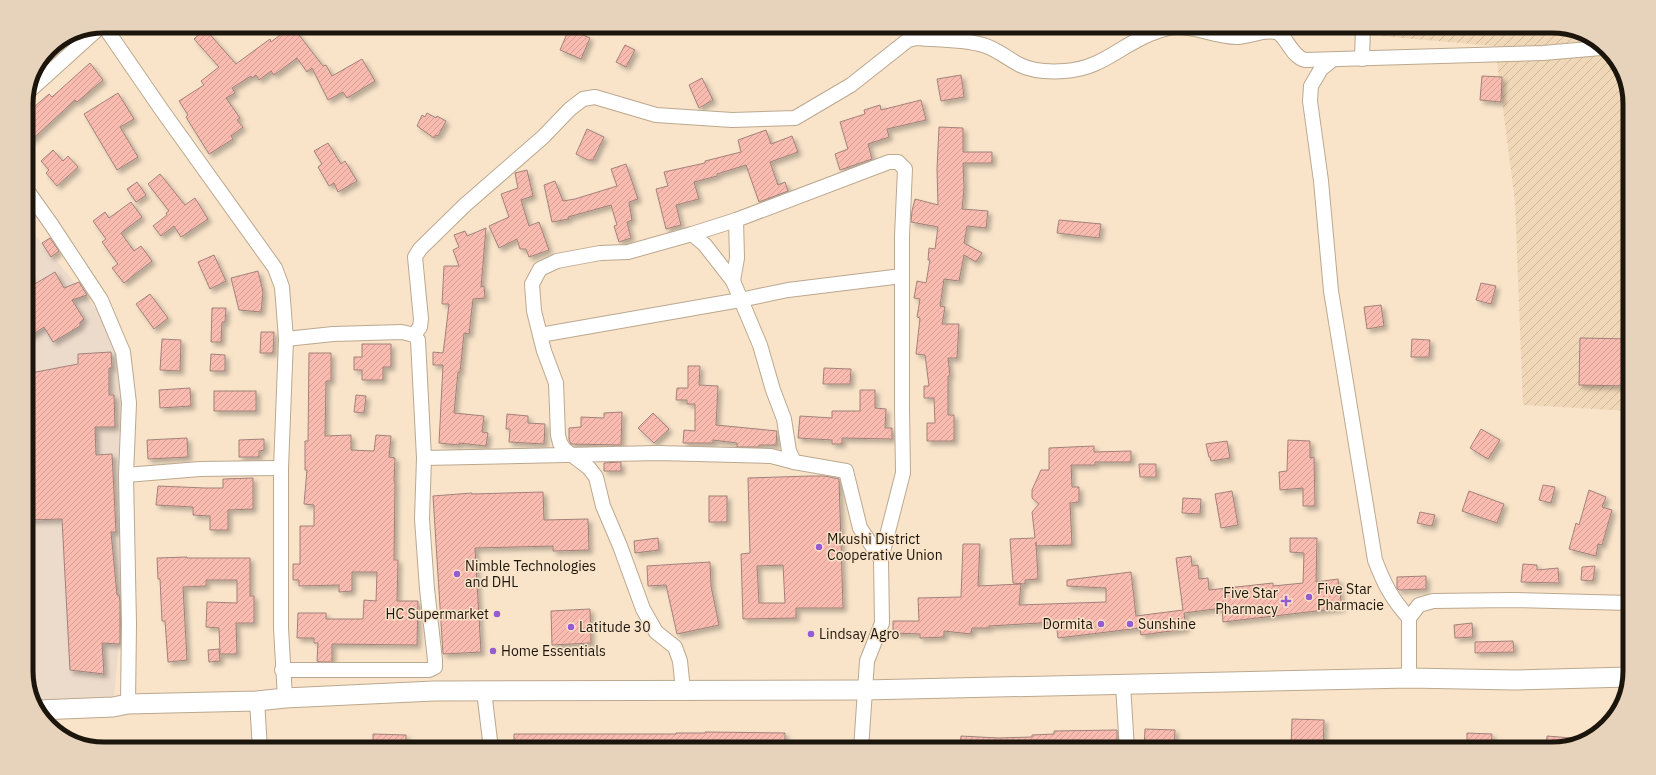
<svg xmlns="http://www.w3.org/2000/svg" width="1656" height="775" viewBox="0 0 1656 775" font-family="'IBM Plex Sans',sans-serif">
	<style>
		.commercial { fill: #ecdaca }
		.industrial { fill: url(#industrial-furrows) }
		.building { fill: url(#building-hatch); stroke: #a2827b; fill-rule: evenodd; filter: url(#shadow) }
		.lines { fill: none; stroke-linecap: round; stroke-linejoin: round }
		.street-casing { stroke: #bba88f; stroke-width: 16 }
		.secondary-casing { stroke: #bba88f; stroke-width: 21 }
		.street { stroke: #fff; stroke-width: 14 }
		.secondary { stroke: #fff; stroke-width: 19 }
		.poi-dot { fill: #955bd2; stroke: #f9e4ca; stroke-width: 1.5 }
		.labels { text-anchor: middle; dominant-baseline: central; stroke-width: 3; stroke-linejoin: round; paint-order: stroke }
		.poi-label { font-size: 14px; fill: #1c150b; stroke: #f9e4ca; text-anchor: start }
		.rim { fill: none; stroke: #1c150b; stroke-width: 5 }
	</style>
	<defs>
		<pattern id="industrial-furrows" width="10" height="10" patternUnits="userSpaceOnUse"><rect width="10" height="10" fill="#f0d7b7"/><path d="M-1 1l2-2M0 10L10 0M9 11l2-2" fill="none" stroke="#cdb89c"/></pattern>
		<pattern id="building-hatch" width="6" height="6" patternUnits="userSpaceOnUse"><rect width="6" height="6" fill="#f9bbaf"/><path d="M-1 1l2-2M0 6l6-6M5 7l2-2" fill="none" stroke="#d5a095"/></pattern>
		<filter id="shadow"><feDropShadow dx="3.5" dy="3.5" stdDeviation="2" flood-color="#0004"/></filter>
	</defs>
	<rect width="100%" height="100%" fill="#f9e4ca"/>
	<polygon class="commercial" points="26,224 117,334 134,481 113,707 38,711 26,676"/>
	<polygon class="industrial" points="1370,26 1552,26 1582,32 1617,60 1630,99 1630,411 1523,405 1515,202 1495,46 1368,35"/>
	<g class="building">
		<polygon points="292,26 323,66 326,65 332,76 362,59 375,81 347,98 343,92 328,100 312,68 307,72 297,58 274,75 271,71 259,80 256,75 252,78 251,76 232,88 235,93 226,98 240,118 237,120 243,127 231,136 233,139 209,154 186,117 188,115 179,101 204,85 201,81 219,67 194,39 205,29 236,64 270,39 271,42"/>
		<polygon points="569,29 590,38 581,59 560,50"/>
		<polygon points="625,45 635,50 626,67 616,62"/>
		<polygon points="90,63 103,80 77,102 75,100 26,145 26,114 49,94 52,97"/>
		<polygon points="961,75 964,97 941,101 937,79"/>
		<polygon points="1482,76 1502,77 1501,102 1480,100"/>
		<polygon points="702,78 713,100 699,108 689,85"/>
		<polygon points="118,93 134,119 120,127 138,157 117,170 84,114"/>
		<polygon points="921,100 926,120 887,129 889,137 868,144 872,159 840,170 835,154 848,149 840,122 865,114 864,110 880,105 881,110"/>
		<polygon points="427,113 436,118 437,116 446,121 438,136 436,135 434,138 417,126 422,115 425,117"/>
		<polygon points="939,127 963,128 963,152 992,152 992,163 963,163 964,188 962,209 988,211 986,228 967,226 964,243 982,253 976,262 964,255 959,281 944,279 940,306 945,307 942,324 959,324 957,358 948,358 950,376 948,376 948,415 954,415 954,441 927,441 927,423 935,423 934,398 924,398 924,386 929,386 925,355 916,354 920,318 917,317 920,299 914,298 917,281 926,283 930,260 928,260 929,248 935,249 938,227 911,222 912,211 915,199 938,205 937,169"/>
		<polygon points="587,129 604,137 593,160 588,160 576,154"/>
		<polygon points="766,130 771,144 792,136 798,152 770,162 778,185 785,182 788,191 759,202 746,165 717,174 717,176 694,182 699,199 676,205 681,225 666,229 656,189 668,186 664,172 705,163 705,161 741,152 738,140"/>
		<polygon points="328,143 341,164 345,161 357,181 338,192 334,183 329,186 318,167 322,164 314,151"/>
		<polygon points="53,150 63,161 68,156 78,167 57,186 46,173 49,170 41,161"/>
		<polygon points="626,164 638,199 629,202 632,220 627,222 631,238 619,242 614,226 617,225 611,205 568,217 569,219 552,222 544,185 555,181 563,201 575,199 617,186 611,169"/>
		<polygon points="527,170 533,196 521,200 529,226 539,222 549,250 529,257 526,249 520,249 517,239 499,248 489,226 509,217 501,194 518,188 515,173"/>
		<polygon points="160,174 185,205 195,198 208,219 181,237 174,226 161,236 153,226 167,215 166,213 169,211 148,184"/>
		<polygon points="137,182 146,195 136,202 127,189"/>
		<polygon points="131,202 142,217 121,233 134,251 141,246 152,261 124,283 112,268 118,264 102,242 106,239 93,221 105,212 109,218"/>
		<polygon points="1059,220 1101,224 1099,238 1057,233"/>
		<polygon points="486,228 481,287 484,286 485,298 473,299 469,334 464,333 460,372 458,372 454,413 484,416 482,432 488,433 486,446 459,443 459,445 439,443 443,365 433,365 433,352 443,353 445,338 449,304 442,304 444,266 459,266 453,250 459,247 454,235 465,231 467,236"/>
		<polygon points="50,238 59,251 51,257 42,243"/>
		<polygon points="214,255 226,281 210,289 198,262"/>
		<polygon points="258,271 263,292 261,312 239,310 231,278"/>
		<polygon points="26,272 33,285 55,272 64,288 79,282 87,295 72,300 84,319 80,323 80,326 53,342 44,327 26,339"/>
		<polygon points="1481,283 1496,286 1491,304 1476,300"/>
		<polygon points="150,294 168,318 154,329 136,304"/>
		<polygon points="1381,305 1384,326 1367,329 1364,307"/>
		<polygon points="212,308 226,308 225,322 222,322 221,342 211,342"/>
		<polygon points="261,332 274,332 273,353 260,353"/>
		<polygon points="1580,338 1630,339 1630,386 1579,385"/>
		<polygon points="162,339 181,340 180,371 160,370"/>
		<polygon points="1412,339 1430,340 1429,357 1411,357"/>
		<polygon points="362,344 391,344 391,367 383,367 383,380 362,380 362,370 354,370 354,357 362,357"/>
		<polygon points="111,352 112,368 109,368 109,395 114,395 115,427 95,427 96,455 112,454 116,532 111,532 117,595 119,595 120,601 120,644 102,643 104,674 70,670 62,519 26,520 26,482 28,482 27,405 34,405 31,373 78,364 78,354"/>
		<polygon points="309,353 331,353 331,381 326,381 325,436 351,435 351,450 374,451 376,435 391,436 389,457 395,458 394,481 395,481 394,560 398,560 397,601 418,601 417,645 332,644 332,662 321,662 317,661 318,643 314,643 314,638 297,638 298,613 326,613 326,619 363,619 364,600 376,601 377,572 352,572 352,591 339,592 339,585 299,586 299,580 293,580 293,564 300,564 300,526 314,526 314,505 304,504 307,470 305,470 305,441 308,441"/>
		<polygon points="211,354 225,355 225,371 210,371"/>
		<polygon points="688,366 700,366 699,385 718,386 716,425 777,431 776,445 759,445 759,447 737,447 737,443 713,440 713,443 683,443 684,430 695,431 695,404 687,404 687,400 676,400 677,388 688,388"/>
		<polygon points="824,368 851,369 850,384 823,384"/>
		<polygon points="190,388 191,406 160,408 159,390"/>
		<polygon points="860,390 875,390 875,408 886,409 885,428 892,428 892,439 842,438 842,444 832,444 832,440 798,438 800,416 832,418 832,411 860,411"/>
		<rect x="214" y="391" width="42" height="20"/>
		<polygon points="356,395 366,396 364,413 354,412"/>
		<polygon points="622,412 621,445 571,444 569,440 569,428 581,427 581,417 604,418 604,413"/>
		<polygon points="653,413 669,429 654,443 638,428"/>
		<polygon points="507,414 528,416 528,423 545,424 544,444 509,442 510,429 506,429"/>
		<polygon points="1481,429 1500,440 1488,459 1470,448"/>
		<polygon points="187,438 188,457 148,459 147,440"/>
		<polygon points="264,439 264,450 259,451 259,457 239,457 239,440"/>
		<polygon points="1288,440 1310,441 1310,458 1314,457 1315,506 1303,506 1303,488 1280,490 1279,472 1287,471"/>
		<polygon points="1227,441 1230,458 1211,461 1210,457 1209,457 1206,444"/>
		<polygon points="1094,446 1094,452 1131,451 1131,462 1095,462 1095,465 1071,465 1072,487 1079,487 1079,502 1070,503 1072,545 1036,546 1036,542 1038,579 1025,580 1025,584 1013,583 1010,539 1035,538 1032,512 1039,504 1032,498 1032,490 1041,470 1049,470 1049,448"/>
		<polygon points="621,462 621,471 604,471 604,463"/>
		<polygon points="1139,464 1156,464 1156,477 1140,477"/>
		<path d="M811 476H825L839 479 843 608H796V618L743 619 741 554 750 553 748 478ZM783 565 785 603H759L757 566Z"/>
		<polygon points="253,478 253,509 228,510 228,530 210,530 210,516 193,515 193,507 156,505 158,486 205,488 223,488 223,479"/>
		<polygon points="1543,485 1555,487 1551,503 1539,500"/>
		<polygon points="1589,490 1606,497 1602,507 1612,510 1602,545 1598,544 1596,556 1569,549 1576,523 1579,525"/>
		<polygon points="1232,491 1238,525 1221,528 1215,494"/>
		<polygon points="1469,491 1504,504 1497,523 1462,511"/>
		<polygon points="543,492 544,520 588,519 589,550 553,551 553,546 475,548 481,652 443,654 433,496 472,493 472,494"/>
		<rect x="709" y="496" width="18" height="26"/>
		<polygon points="1183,498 1201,499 1200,514 1182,513"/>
		<polygon points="1420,512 1435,515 1432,526 1417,523"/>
		<polygon points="658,538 659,550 635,553 634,541"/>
		<polygon points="1290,538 1317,538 1316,582 1338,579 1342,608 1223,622 1222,608 1184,613 1186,629 1141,635 1140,628 1058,638 1056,622 989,626 989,628 972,628 971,634 944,631 944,637 920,638 920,634 893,633 893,621 919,621 918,598 961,597 963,544 980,544 978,586 1021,584 1019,605 1106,602 1106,588 1067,586 1067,580 1131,572 1136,616 1183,610 1176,558 1191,556 1192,566 1198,565 1199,579 1208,578 1209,590 1273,583 1273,586 1303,583 1304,553 1290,552"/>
		<polygon points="187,557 187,558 250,558 250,596 254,596 254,623 236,623 237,654 220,654 219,628 206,627 207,602 237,603 237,580 206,580 206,586 183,587 187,660 168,662 165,621 162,621 160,579 158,579 157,558"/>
		<polygon points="710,562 711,586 719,625 677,634 666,585 648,586 647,566"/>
		<polygon points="1523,564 1537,565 1537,570 1558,568 1559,583 1521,582"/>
		<polygon points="1595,566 1593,581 1581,580 1582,567"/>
		<polygon points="1426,576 1426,589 1399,590 1397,588 1397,577"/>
		<polygon points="590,609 591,643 552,645 551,611"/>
		<polygon points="1472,623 1473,637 1455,638 1454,625"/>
		<polygon points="1513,641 1514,652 1475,653 1475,642"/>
		<polygon points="219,649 220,661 209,662 208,650"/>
		<polygon points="1292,719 1324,720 1323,749 1291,749"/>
		<polygon points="1145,729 1175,730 1174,749 1144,749"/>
		<polygon points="1117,730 1117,749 960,749 961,736 998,738 1032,737 1032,735 1054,734 1054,731"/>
		<polygon points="705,732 785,733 785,749 514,749 514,734 676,734 676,733 705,733"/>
		<polygon points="1467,733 1492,734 1491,749 1467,749"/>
		<polygon points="373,734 406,735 406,749 373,749"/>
		<polygon points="1547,736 1583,739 1583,740 1552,749 1546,749"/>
	</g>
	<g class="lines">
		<defs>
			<g id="street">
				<polyline points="104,26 161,109 275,268 282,287 286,339 281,468 281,628 285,698"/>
				<polyline points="1362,59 1363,26"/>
				<path d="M1332 60 1321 69 1311 86 1310 101 1321 181 1331 291 1375 560C1384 584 1392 599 1409 618V678"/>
				<polyline points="28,92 101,26"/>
				<polyline points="26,189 51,224 101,300 123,352 129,403 126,475 129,624 128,704"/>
				<polyline points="692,234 705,245 733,281 760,345 773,390 784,419 789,451 794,462 846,471 860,528 881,559"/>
				<polyline points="733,281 737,258 736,220"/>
				<path d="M414 335 420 327 421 319 415 257 420 249 465 205 543 137 570 109 583 99 595 97 656 115 732 120 795 118 851 85 908 40 917 38C938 40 962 39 983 45 997 49 1008 59 1020 65 1034 72 1050 72 1065 71 1101 69 1120 46 1150 34 1158 31 1168 27 1177 27 1195 26 1216 37 1236 37 1249 37 1263 29 1275 32 1286 33 1290 56 1305 60L1543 53 1601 48"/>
				<polyline points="540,335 740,300 788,290 902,276"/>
				<polyline points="424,458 658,453 771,456 794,462"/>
				<polyline points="126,475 200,469 281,468"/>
				<polyline points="1409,618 1419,605 1433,601 1512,600 1630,603"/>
				<polyline points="282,670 429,670 435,667 435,660 427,589 422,519 424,458 418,340 414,335 402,332 333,334 286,339"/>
				<polyline points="1123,685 1127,749"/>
				<polyline points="683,690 680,661 675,647 656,632 643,609 620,546 603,506 596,477 589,468 564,449 560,443 558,435 556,383 544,351 534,311 532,284 540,269 557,261 600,253 628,252 692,234 736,220 889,162 898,162 905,169 902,236 902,407 903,473 881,559 882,623 867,661 861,749"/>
				<polyline points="484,691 491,749"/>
				<polyline points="257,701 260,749"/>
			</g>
			<polyline id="secondary" points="38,710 113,707 128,704 257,701 285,698 434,691 864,690 1409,678 1515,680 1629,677"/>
		</defs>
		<use href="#street" class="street-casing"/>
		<use href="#secondary" class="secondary-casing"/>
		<use href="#street" class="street"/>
		<use href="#secondary" class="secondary"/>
	</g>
	<g class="poi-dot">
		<circle cx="819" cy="547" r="4"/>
		<circle cx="457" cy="574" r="4"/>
		<circle cx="1309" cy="597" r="4"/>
		<path d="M1284 595h4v4h4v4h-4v4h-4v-4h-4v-4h4z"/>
		<circle cx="497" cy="614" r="4"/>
		<circle cx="1101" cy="624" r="4"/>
		<circle cx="1130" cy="624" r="4"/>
		<circle cx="571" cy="627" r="4"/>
		<circle cx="811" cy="634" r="4"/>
		<circle cx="493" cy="651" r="4"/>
	</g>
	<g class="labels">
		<g class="poi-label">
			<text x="827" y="539">Mkushi District<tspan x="827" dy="16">Cooperative Union</tspan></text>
			<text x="465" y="566">Nimble Technologies<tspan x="465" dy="16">and DHL</tspan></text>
			<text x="1317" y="589">Five Star<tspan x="1317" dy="16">Pharmacie</tspan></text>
			<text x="1278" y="593" text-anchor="end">Five Star<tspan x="1278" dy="16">Pharmacy</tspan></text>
			<text x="489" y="614" text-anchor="end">HC Supermarket</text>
			<text x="1093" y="624" text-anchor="end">Dormita</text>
			<text x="1138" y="624">Sunshine</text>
			<text x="579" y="627">Latitude 30</text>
			<text x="819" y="634">Lindsay Agro</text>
			<text x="501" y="651">Home Essentials</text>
		</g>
	</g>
	<path d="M0 0H1656V775H0ZM104 33H1552A71 71 0 0 1 1623 104V671A71 71 0 0 1 1552 742H104A71 71 0 0 1 33 671V104A71 71 0 0 1 104 33Z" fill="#e7d3bb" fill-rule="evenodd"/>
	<path class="rim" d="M104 33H1552A71 71 0 0 1 1623 104V671A71 71 0 0 1 1552 742H104A71 71 0 0 1 33 671V104A71 71 0 0 1 104 33Z"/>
</svg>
